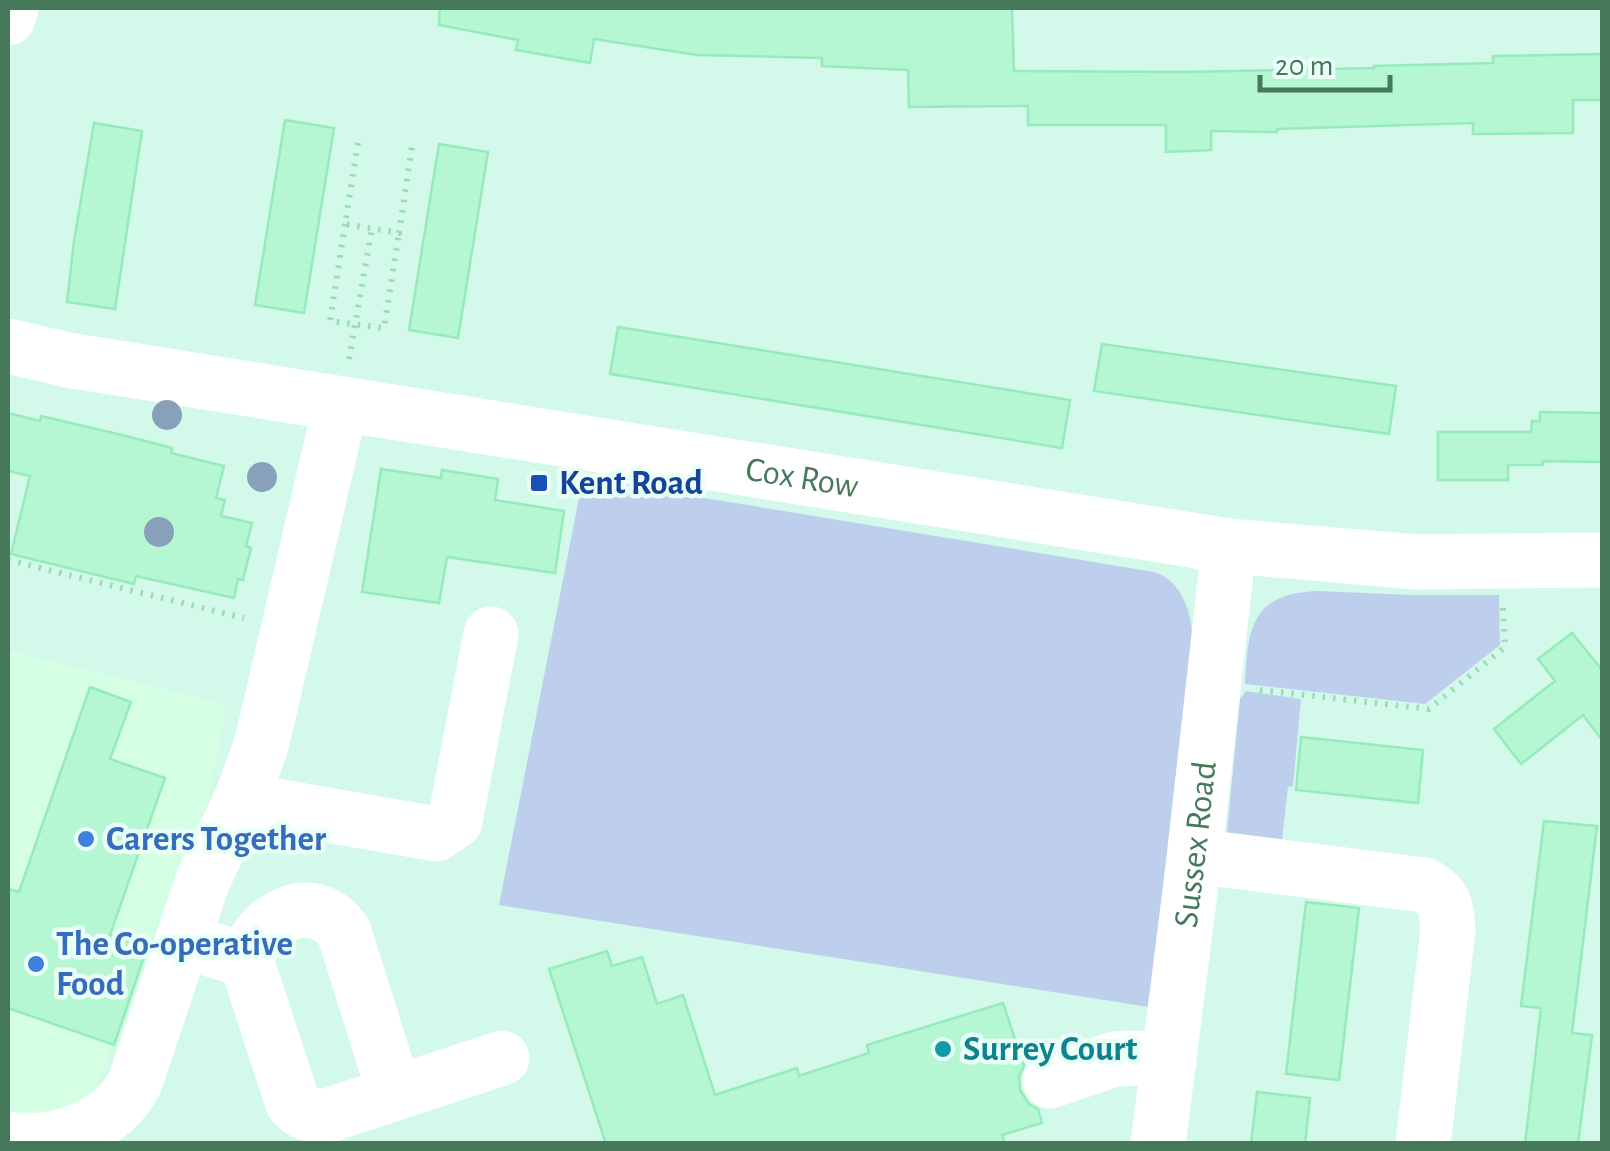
<svg xmlns="http://www.w3.org/2000/svg" width="1610" height="1151" viewBox="0 0 1610 1151" font-family="'Alegreya Sans',sans-serif">
	<style>
		.residential { fill: #d2f9ea }
		.commercial { fill: #d5ffe3 }
		.green { fill: #becfed }
		.building { fill: #b6f7d3; stroke: #95ebb9; stroke-width: 2.5 }
		.lines { fill: none; stroke-linecap: round; stroke-linejoin: round }
		.path { stroke: #99dcb6; stroke-width: 6; stroke-dasharray: 2.5 8; stroke-linecap: butt }
		.minor { stroke: #fff; stroke-width: 55 }
		.tree { fill: #89a0bb }
		.transit-dot { fill: #1a4fb4; stroke: #eafff8; stroke-width: 4 }
		.shop-dot { fill: #3f7fe0; stroke: #eafff8; stroke-width: 4 }
		.culture-dot { fill: #0f9aa8; stroke: #eafff8; stroke-width: 4 }
		.labels { text-anchor: middle; dominant-baseline: central; stroke-width: 9; stroke-linejoin: round; paint-order: stroke }
		.street-label { font-size: 35px; fill: #45795a; stroke: #eafff8 }
		.transit-label { font-size: 35px; font-weight: bold; fill: #164399; stroke: #eafff8; text-anchor: start }
		.shop-label { font-size: 35px; font-weight: bold; fill: #366cbe; stroke: #eafff8; text-anchor: start }
		.culture-label { font-size: 35px; font-weight: bold; fill: #0d838f; stroke: #eafff8; text-anchor: start }
	</style>
	<rect width="100%" height="100%" fill="#e1fef4"/>
	<rect class="residential" x="8" y="8" width="1594" height="1135"/>
	<polygon class="commercial" points="8,651 226,705 209,798 148,948 95,1091 73,1106 28,1115 8,1112"/>
	<g class="green">
		<path d="M583 478 1154 572C1180 580 1191 609 1192 635L1149 1007 499 905Z"/>
		<path d="M1319 591 1410 595H1499L1500 645 1425 704 1245 684C1248 626 1252 593 1319 591Z"/>
		<polygon points="1246,691 1301,699 1293,786 1288,787 1280,858 1225,852 1240,699"/>
	</g>
	<g class="building">
		<polygon points="440,8 1012,8 1014,71 1183,72 1374,68 1374,66 1493,63 1493,56 1602,54 1602,100 1573,100 1573,133 1473,134 1473,123 1277,129 1277,132 1211,131 1211,150 1166,152 1166,125 1028,125 1028,106 909,107 908,70 822,66 822,58 697,55 594,39 590,63 516,50 518,40 439,25"/>
		<polygon points="285,120 334,128 304,313 255,305"/>
		<polygon points="94,123 142,131 115,309 67,302 74,241"/>
		<polygon points="439,144 488,152 458,338 409,330"/>
		<polygon points="618,327 1070,400 1062,448 610,374"/>
		<polygon points="1102,344 1396,386 1389,434 1094,391"/>
		<polygon points="1540,412 1602,413 1602,462 1543,461 1543,465 1508,465 1508,480 1438,480 1438,432 1531,432 1532,421 1540,421"/>
		<polygon points="8,413 40,421 41,416 122,435 172,448 171,453 224,466 216,498 225,500 221,516 252,523 246,546 251,548 243,580 238,579 234,598 136,576 134,584 11,554 30,476 8,471"/>
		<polygon points="381,469 441,478 442,470 498,479 495,500 564,511 555,573 447,557 439,603 362,592"/>
		<polygon points="1572,633 1602,670 1602,740 1583,715 1521,764 1494,729 1555,681 1538,659"/>
		<polygon points="90,687 131,702 110,759 165,778 110,935 147,948 114,1045 8,1008 8,889 19,892"/>
		<polygon points="1301,737 1423,750 1418,803 1296,790"/>
		<polygon points="1544,821 1597,826 1572,1033 1592,1035 1578,1144 1525,1144 1541,1008 1521,1006"/>
		<polygon points="1306,902 1359,908 1339,1080 1286,1074"/>
		<polygon points="607,951 612,966 642,957 657,1004 683,995 715,1095 797,1068 799,1076 869,1053 867,1045 1003,1003 1024,1066 1019,1076 1020,1090 1029,1104 1038,1109 1042,1123 1002,1135 1005,1144 606,1144 549,969"/>
		<polygon points="1257,1092 1310,1098 1305,1144 1251,1144"/>
	</g>
	<g class="lines">
		<g class="path">
			<polyline points="358,143 345,224 399,233 412,146"/>
			<polyline points="345,224 330,321 384,328 399,233"/>
			<polyline points="349,359 372,228"/>
			<polyline points="8,560 244,618"/>
			<polyline points="1260,690 1429,709 1505,647 1503,608"/>
		</g>
		<g class="minor">
			<polyline points="8,18 11,8"/>
			<path id="s1" d="M8 346 68 360 1229 546 1417 562 1602 560"/>
			<polyline points="241,800 436,834 455,821 491,634"/>
			<path d="M1195 856 1424 885C1446 897 1446 906 1448 930L1423 1144"/>
			<path d="M183 941 246 960 293 1103C303 1114 311 1116 326 1116L502 1058"/>
			<path d="M246 960C256 926 299 893 333 920 338 923 340 928 344 932L394 1091"/>
			<polyline points="1050,1081 1115,1059 1137,1058 1169,1063"/>
			<path d="M8 1139C56 1146 111 1128 135 1082L203 880 241 800 261 746 341 404"/>
			<path id="s2" d="M1158 1144 1193 869 1229 546"/>
		</g>
	</g>
	<g class="tree">
		<circle cx="167" cy="415" r="15"/>
		<circle cx="262" cy="477" r="15"/>
		<circle cx="159" cy="532" r="15"/>
	</g>
	<rect class="transit-dot" x="529" y="473" width="20" height="20" rx="5"/>
	<g class="shop-dot">
		<circle cx="86" cy="839" r="10"/>
		<circle cx="36" cy="964" r="10"/>
	</g>
	<circle class="culture-dot" cx="943" cy="1049" r="10"/>
	<g class="labels">
		<g class="street-label">
			<text stroke="none"><textPath href="#s1" startOffset="805">Cox Row</textPath></text>
			<text stroke="none"><textPath href="#s2" startOffset="302">Sussex Road</textPath></text>
		</g>
		<g class="transit-label">
			<text x="559" y="483">Kent Road</text>
		</g>
		<g class="shop-label">
			<text x="106" y="839">Carers Together</text>
			<text x="56" y="944">The Co-operative<tspan x="56" dy="40">Food</tspan></text>
		</g>
		<g class="culture-label">
			<text x="963" y="1049">Surrey Court</text>
		</g>
	</g>
	<rect width="1610" height="1151" fill="none" stroke="#45795a" stroke-width="20"/>
	<path d="M1260 75v15h130v-15" fill="none" stroke="#45795a" stroke-width="5"/>
	<text x="1275" y="75" font-size="30" fill="#45795a" stroke="#eafff8" stroke-width="8" paint-order="stroke">20 m</text>
</svg>
